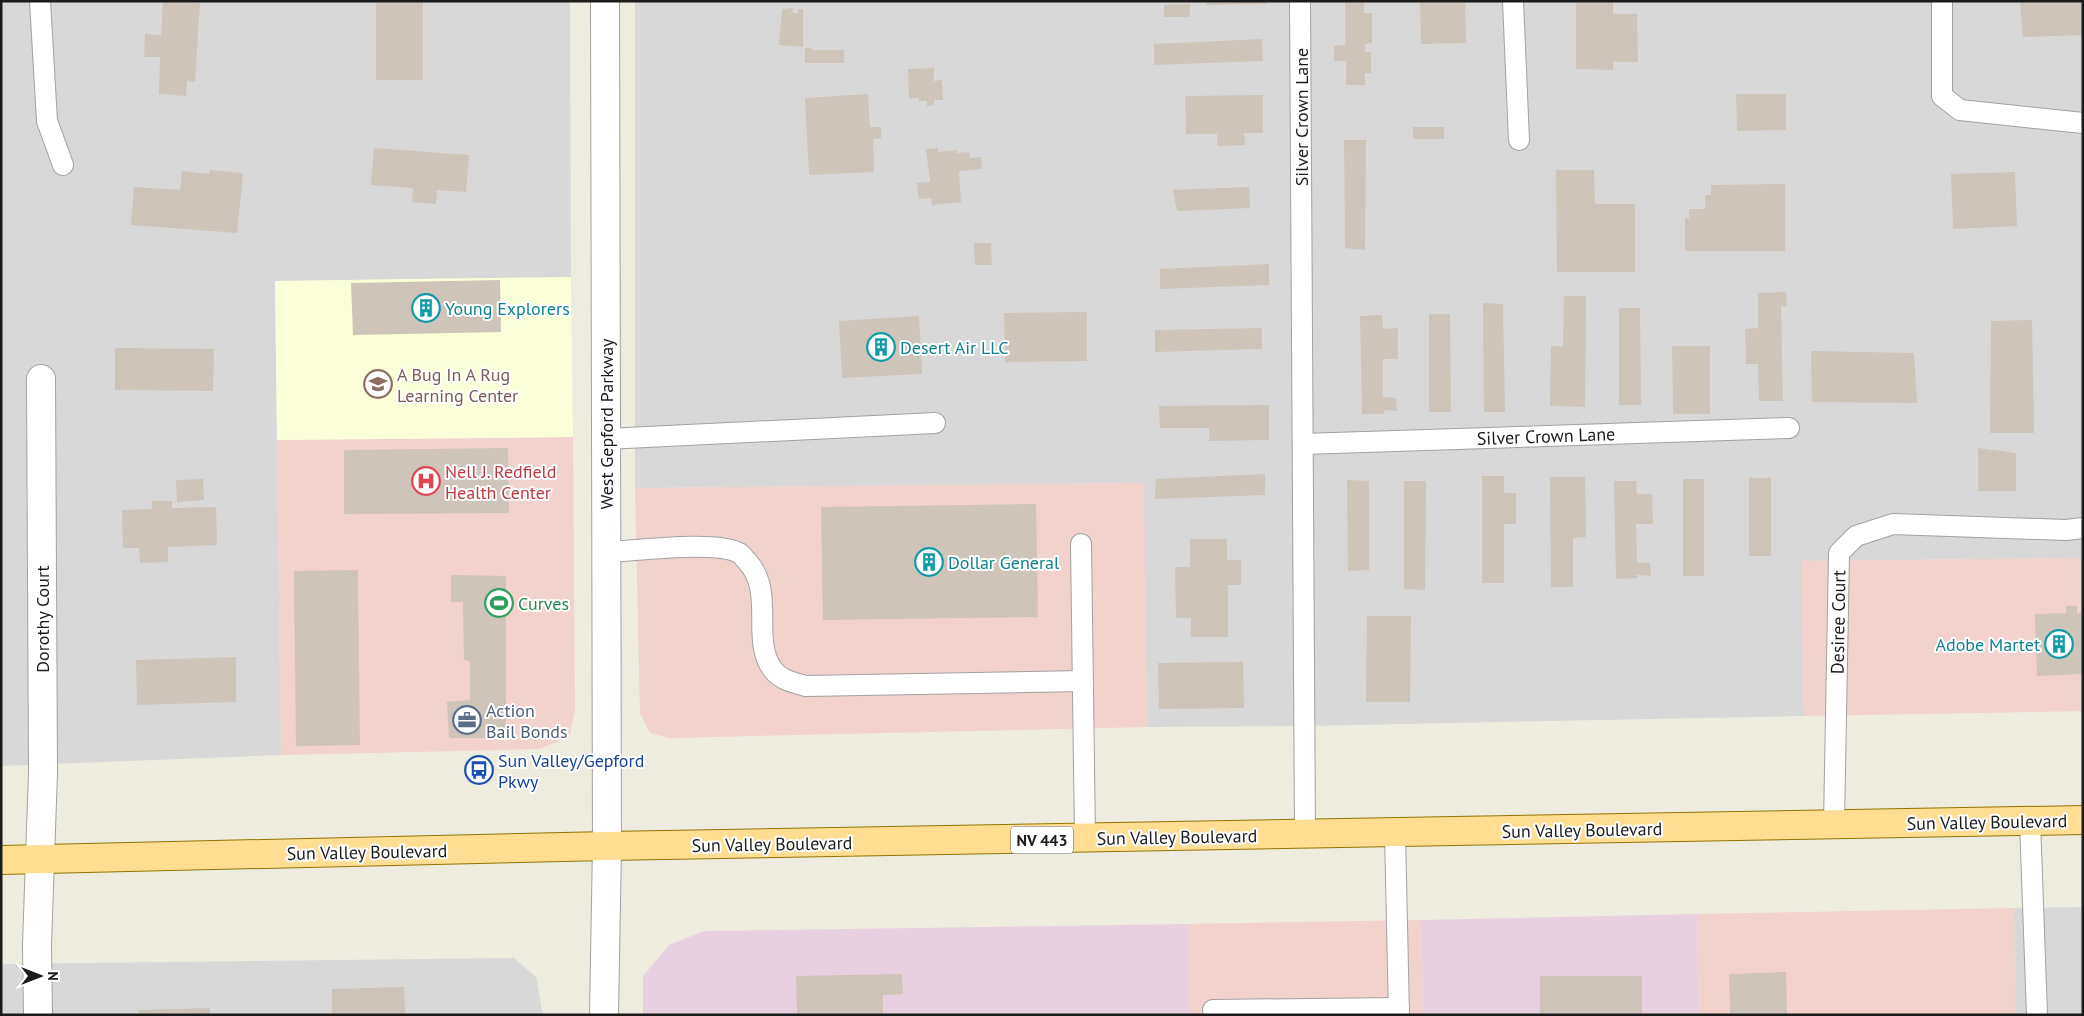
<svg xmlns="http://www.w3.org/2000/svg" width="2084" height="1016" viewBox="0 0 2084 1016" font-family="'PT Sans',sans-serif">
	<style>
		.residential { fill: #d9d8d8 }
		.commercial { fill: #f1d2cc }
		.industrial { fill: #e7d1e0 }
		.education { fill: #faffd7 }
		.building { fill: #cec4b9 }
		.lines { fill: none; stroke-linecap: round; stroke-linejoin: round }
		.service-casing { stroke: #a2a2a2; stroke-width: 22 }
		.minor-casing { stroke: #a2a2a2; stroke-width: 30 }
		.primary-casing { stroke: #927400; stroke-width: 30 }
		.service { stroke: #fff; stroke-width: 20 }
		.minor { stroke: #fff; stroke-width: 28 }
		.primary { stroke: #ffde93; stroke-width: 28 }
		.labels { text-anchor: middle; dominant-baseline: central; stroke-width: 4; stroke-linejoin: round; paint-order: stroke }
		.shield { fill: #fff; stroke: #5f5f5f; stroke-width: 1 }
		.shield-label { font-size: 16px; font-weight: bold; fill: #1b1b1b }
		.street-label { font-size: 18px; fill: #1b1b1b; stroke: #fff }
		.culture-label { font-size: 18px; fill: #0d838f; stroke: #fff; text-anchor: start }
		.education-label { font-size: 18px; fill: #785e54; stroke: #fff; text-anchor: start }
		.health-label { font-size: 18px; fill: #be3a42; stroke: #fff; text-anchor: start }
		.leisure-label { font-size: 18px; fill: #27864d; stroke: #fff; text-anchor: start }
		.service-label { font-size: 18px; fill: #4e5e75; stroke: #fff; text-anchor: start }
		.transit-label { font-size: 18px; fill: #164399; stroke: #fff; text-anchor: start }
	</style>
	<rect width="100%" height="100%" fill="#eeebdf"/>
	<g class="residential">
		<polygon points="1,1 570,1 571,277 275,281 281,755 1,766"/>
		<polygon points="635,1 2083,1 2083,558 1802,561 1803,716 1305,726 1147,727 1143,483 635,488"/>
		<polygon points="2083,907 2083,1015 2015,1015 2014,908"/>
		<polygon points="514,958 536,977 543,1015 1,1015 1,964"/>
	</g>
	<g class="commercial">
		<polygon points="573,437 575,710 569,737 539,749 281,755 277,440"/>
		<polygon points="1144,483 1147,727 669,738 650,733 640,713 635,488"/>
		<polygon points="2083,558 2083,711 1803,716 1802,561"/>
		<polygon points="2014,908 2015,1015 1699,1015 1697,914"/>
		<polygon points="1421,920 1423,1015 1190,1015 1188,924"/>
	</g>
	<g class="industrial">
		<polygon points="1697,914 1699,1015 1423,1015 1421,920"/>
		<polygon points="1188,924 1190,1015 643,1015 643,976 669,945 704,931"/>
	</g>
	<polygon class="education" points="571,277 573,437 277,440 275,281"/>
	<g class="building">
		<polygon points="163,1 200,3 195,82 187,81 186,96 159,94 160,57 144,57 145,34 161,35"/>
		<polygon points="391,1 423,1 423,80 376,80 376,2"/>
		<polygon points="1207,1 1267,1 1267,4 1207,5"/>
		<polygon points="1345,1 1364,1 1364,13 1372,13 1372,43 1365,44 1365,52 1371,52 1371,73 1365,73 1365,85 1346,85 1346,61 1334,61 1334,46 1345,45"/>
		<polygon points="1420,1 1465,1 1466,43 1421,44"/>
		<polygon points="1576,1 1613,1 1613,14 1637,14 1638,62 1613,62 1613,70 1576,69"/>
		<polygon points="2020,1 2083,1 2083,35 2023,37"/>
		<polygon points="1190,4 1190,17 1164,17 1164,5"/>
		<polygon points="791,8 793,8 792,13 798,13 798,9 803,9 803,47 779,45 782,9"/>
		<polygon points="1262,39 1263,61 1154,65 1154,44"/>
		<polygon points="805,48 812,48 812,50 844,50 844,63 805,63"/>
		<polygon points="934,68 934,81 942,80 943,100 934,100 934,105 927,106 927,101 919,101 919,98 909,98 908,69"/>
		<polygon points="868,94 870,127 881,127 881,138 873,139 874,172 809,175 805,98"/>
		<polygon points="1736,94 1786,94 1786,130 1737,131"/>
		<polygon points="1263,95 1263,133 1244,133 1245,145 1217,146 1217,134 1186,134 1185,96"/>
		<rect x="1413" y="127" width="31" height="12"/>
		<polygon points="1344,140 1366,140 1365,250 1345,248"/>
		<polygon points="374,148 469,155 466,192 437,190 436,204 412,202 413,188 371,185"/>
		<polygon points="938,148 938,152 957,150 957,153 969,152 970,158 981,157 982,169 959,171 961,202 932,205 931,198 919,199 917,183 930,182 926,149"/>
		<polygon points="210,170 243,173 237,233 131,225 134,187 180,190 182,171 209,174"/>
		<polygon points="1556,170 1594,170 1595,204 1635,204 1635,272 1557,272"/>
		<polygon points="2015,172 2017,226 1953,229 1951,174"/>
		<polygon points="1785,184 1785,251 1685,251 1685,218 1689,218 1689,209 1705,209 1705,195 1711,195 1711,185"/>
		<polygon points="1249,187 1250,208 1177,211 1173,190"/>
		<polygon points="974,243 991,243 992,265 975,265"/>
		<polygon points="1269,264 1269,285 1160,289 1160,269"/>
		<polygon points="500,280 501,332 353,335 351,283"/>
		<polygon points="1786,292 1787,306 1781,306 1783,401 1759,401 1758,364 1746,364 1745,329 1758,328 1758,293"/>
		<polygon points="1564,296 1586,296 1585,407 1550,406 1551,346 1563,346"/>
		<polygon points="1483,303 1503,304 1505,412 1484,412"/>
		<polygon points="1619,308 1640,308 1641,405 1619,405"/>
		<polygon points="1087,312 1087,361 1005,362 1004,313"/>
		<polygon points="1429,314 1450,314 1451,412 1429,412"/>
		<polygon points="1382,315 1383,329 1398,328 1398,359 1383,359 1383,397 1396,398 1397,411 1384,410 1384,414 1362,414 1360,316"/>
		<polygon points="919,316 922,374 842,378 839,321"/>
		<polygon points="2032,320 2034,433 1990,433 1991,321"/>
		<polygon points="1262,328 1262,349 1155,352 1155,330"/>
		<polygon points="1672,346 1710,346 1710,414 1673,414"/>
		<polygon points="115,348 214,349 213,391 115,390"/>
		<polygon points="1811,351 1914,353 1917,403 1812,402"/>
		<polygon points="1269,405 1269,440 1209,441 1209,428 1160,428 1159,406"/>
		<polygon points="508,448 509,513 344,514 344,450"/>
		<polygon points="1978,448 2016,453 2016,491 1978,491"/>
		<polygon points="1265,474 1265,495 1155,499 1156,479"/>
		<polygon points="1482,476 1504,476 1504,493 1516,493 1516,524 1504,524 1504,583 1482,583"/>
		<polygon points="1550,477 1585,477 1586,537 1573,538 1573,587 1551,587"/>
		<rect x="1749" y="478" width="22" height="78"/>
		<polygon points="203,479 204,500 177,502 176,480"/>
		<rect x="1683" y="479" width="21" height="97"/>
		<polygon points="1347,480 1369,481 1369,570 1348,571"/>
		<polygon points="1404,481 1426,481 1425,590 1404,589"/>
		<polygon points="1614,481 1636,481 1637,494 1652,494 1653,524 1636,524 1637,562 1650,563 1651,576 1637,575 1637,578 1616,579"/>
		<polygon points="152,501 172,501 172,508 216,507 217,545 168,547 168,562 140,563 139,548 123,548 122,510 152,509"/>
		<polygon points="1036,504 1038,617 823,620 821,507"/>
		<polygon points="1190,539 1227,539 1227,560 1241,560 1241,585 1228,585 1228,637 1191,637 1191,618 1176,618 1175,567 1190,567"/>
		<polygon points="358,570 360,745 296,746 294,571"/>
		<polygon points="451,575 506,576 506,738 449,738 447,702 470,700 470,661 464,660 463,602 451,602"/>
		<polygon points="2066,606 2077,606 2077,613 2083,613 2083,674 2037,676 2035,614 2066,613"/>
		<polygon points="1367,616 1411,616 1410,702 1366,702"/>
		<polygon points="236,657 236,702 137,705 136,660"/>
		<polygon points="1243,662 1244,708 1159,709 1158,663"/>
		<polygon points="1786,972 1787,1015 1730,1015 1729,974"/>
		<polygon points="902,974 903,994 883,995 883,1015 797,1015 796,976"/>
		<rect x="1540" y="976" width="102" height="39"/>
		<polygon points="404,987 405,1015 332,1015 332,989"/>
		<polygon points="210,1008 210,1015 139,1015 138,1010"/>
	</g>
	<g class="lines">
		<defs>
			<g id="service">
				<polyline points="40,1 47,121 63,165"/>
				<polyline points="1300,1 1305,835"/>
				<polyline points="1513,1 1519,140"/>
				<polyline points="1942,1 1942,96 1960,110 2083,123"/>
				<polyline points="606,439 935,423"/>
				<polyline points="1303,444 1789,428"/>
				<polyline points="1081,544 1085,839"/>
				<path d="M606 552C634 551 717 540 739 553 742 554 744 559 747 561 776 593 750 639 773 670 781 680 794 683 806 686L1083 681"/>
				<polyline points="2030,821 2037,1015"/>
				<polyline points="1834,824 1839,553 1856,536 1893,524 2066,530 2083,528"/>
				<polyline points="1395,833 1399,1015"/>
				<polyline points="1213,1010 1399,1008"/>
			</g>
			<g id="minor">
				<polyline points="38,1015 37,945 43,772 41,379"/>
				<polyline points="604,1015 607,846 605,1"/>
			</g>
			<polyline id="primary" points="1,860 607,846 2083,820"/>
		</defs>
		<use href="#service" class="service-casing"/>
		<use href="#minor" class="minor-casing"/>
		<use href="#primary" class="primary-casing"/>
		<use href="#service" class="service"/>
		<use href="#minor" class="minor"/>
		<use href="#primary" class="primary"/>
	</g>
	<defs>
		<symbol id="building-ring" viewBox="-11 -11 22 22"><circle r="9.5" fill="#fff" stroke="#0f9aa8" stroke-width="1.5"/><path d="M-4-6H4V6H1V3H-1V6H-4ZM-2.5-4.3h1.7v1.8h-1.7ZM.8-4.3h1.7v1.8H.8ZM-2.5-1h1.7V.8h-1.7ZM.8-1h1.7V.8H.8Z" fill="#0f9aa8"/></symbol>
		<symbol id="school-ring" viewBox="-11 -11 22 22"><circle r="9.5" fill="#fff" stroke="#8d6e63" stroke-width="1.5"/><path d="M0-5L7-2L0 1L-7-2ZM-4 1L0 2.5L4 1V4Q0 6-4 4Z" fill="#8d6e63"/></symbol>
		<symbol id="hospital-ring" viewBox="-11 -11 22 22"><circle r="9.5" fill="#fff" stroke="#e0444e" stroke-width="1.5"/><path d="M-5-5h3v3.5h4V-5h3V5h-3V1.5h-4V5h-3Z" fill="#e0444e"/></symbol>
		<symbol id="stadium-ring" viewBox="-11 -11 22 22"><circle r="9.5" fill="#fff" stroke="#2e9e5b" stroke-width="1.5"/><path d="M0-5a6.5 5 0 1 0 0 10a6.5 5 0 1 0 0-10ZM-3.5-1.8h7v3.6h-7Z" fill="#2e9e5b"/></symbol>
		<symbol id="office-ring" viewBox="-11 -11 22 22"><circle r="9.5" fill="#fff" stroke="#5c6f8a" stroke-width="1.5"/><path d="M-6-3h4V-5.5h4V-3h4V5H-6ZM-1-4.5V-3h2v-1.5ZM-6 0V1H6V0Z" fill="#5c6f8a"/></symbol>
		<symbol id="bus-ring" viewBox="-11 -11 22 22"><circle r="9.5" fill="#fff" stroke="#1a4fb4" stroke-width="1.5"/><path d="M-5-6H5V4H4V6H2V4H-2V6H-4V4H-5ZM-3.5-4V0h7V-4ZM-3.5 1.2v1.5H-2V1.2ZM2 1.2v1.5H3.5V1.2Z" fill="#1a4fb4"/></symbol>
	</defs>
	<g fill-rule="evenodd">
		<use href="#building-ring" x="410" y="292" width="32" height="32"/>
		<use href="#building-ring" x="865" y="331" width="32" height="32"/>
		<use href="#school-ring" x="362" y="368" width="32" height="32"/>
		<use href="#hospital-ring" x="410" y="465" width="32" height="32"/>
		<use href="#building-ring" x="913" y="546" width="32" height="32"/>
		<use href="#stadium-ring" x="483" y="587" width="32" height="32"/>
		<use href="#building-ring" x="2043" y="628" width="32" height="32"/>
		<use href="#office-ring" x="451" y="704" width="32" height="32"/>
		<use href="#bus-ring" x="463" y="754" width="32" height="32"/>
	</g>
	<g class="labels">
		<rect class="shield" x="1011" y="826.5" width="62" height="27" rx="4"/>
		<g class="shield-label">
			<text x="1042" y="840">NV 443</text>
		</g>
		<g class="street-label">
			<text transform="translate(1301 117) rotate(-90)">Silver Crown Lane</text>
			<text transform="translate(606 424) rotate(-90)">West Gepford Parkway</text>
			<text transform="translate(1546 436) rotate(-2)">Silver Crown Lane</text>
			<text transform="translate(42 619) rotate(-90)">Dorothy Court</text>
			<text transform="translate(1838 622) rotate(-89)">Desiree Court</text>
			<text transform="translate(1987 822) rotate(-1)">Sun Valley Boulevard</text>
			<text transform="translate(1582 830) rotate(-1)">Sun Valley Boulevard</text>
			<text transform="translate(1177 837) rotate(-1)">Sun Valley Boulevard</text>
			<text transform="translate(772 844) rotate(-1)">Sun Valley Boulevard</text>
			<text transform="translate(367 852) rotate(-1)">Sun Valley Boulevard</text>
		</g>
		<g class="culture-label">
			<text x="445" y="308">Young Explorers</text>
			<text x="900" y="347">Desert Air LLC</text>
			<text x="948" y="562">Dollar General</text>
			<text x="2040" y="644" text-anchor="end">Adobe Martet</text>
		</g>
		<g class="education-label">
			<text x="397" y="374">A Bug In A Rug<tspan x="397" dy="21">Learning Center</tspan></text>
		</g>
		<g class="health-label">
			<text x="445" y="471">Nell J. Redfield<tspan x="445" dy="21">Health Center</tspan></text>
		</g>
		<g class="leisure-label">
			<text x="518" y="603">Curves</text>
		</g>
		<g class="service-label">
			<text x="486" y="710">Action<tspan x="486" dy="21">Bail Bonds</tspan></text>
		</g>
		<g class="transit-label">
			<text x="498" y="760">Sun Valley/Gepford<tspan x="498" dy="21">Pkwy</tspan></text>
		</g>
	</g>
	<rect width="2084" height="1016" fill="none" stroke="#1b1b1b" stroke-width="5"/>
	<g transform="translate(40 976) rotate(90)" stroke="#ffffff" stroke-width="4" paint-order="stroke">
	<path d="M0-4L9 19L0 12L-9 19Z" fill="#1b1b1b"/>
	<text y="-8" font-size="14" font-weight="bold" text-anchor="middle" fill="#1b1b1b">N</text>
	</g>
</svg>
